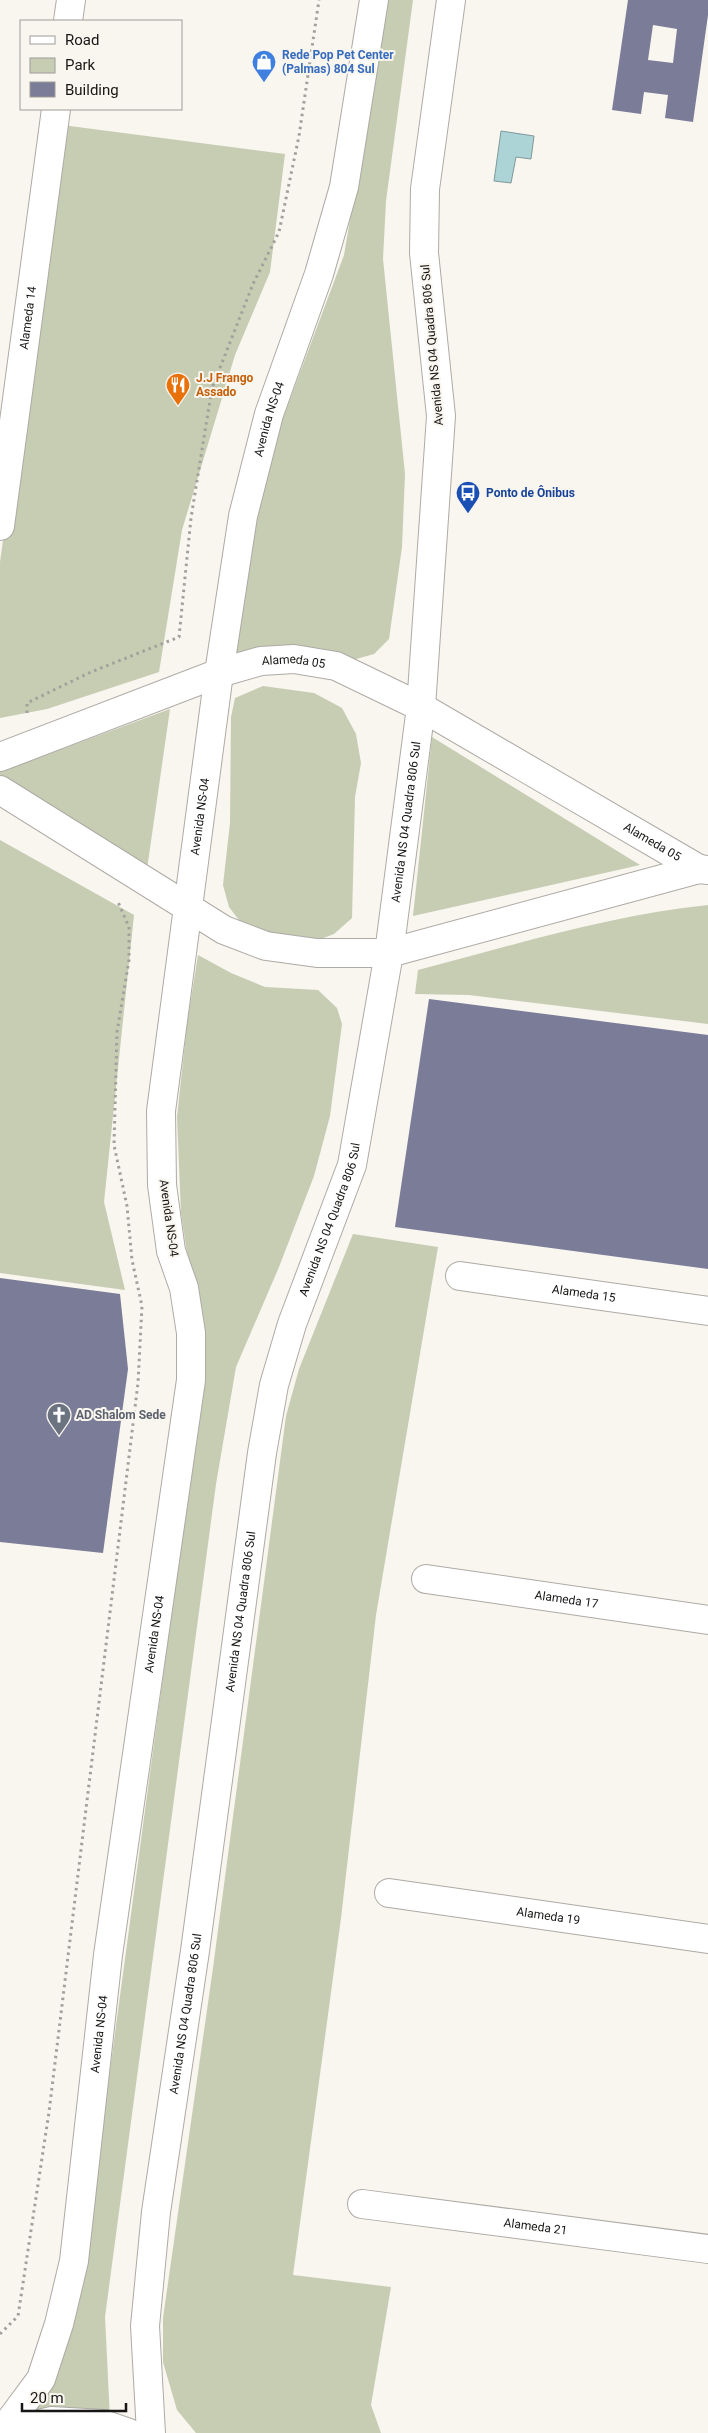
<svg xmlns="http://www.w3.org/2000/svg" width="708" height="2433" viewBox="0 0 708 2433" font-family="Roboto,sans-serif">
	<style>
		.green { fill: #c6cdb3 }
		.water { fill: #acd3d5; stroke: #7f9a9b }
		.building { fill: #7b7c97; fill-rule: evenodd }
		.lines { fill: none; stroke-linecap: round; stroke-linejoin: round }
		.street-casing { stroke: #aeaaa5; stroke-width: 30 }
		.secondary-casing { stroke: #aeaaa5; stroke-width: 30 }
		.path { stroke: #a2a09b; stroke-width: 3; stroke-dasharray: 2.5 4; stroke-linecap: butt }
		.street { stroke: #fff; stroke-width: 28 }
		.secondary { stroke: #fff; stroke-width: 28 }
		.labels { text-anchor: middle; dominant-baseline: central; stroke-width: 4; stroke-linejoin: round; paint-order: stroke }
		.shop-label { font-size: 12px; font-weight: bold; fill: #366cbe; stroke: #f9f5ef; text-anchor: start }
		.street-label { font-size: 12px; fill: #171614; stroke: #f9f5ef }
		.food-label { font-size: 12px; font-weight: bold; fill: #c56008; stroke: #f9f5ef; text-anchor: start }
		.transit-label { font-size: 12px; font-weight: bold; fill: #164399; stroke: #f9f5ef; text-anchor: start }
		.worship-label { font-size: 12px; font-weight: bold; fill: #5b616d; stroke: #f9f5ef; text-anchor: start }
	</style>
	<rect width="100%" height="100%" fill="#f9f5ef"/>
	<g class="green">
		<polygon points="383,0 413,0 386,201 383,259 405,474 402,547 389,639 374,654 349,661 235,652 256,503 280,426 344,255 367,120"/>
		<polygon points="62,125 285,154 270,272 235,355 182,530 159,672 47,709 0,718 0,562"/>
		<polygon points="263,686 314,693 342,708 356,734 361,763 355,797 352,918 334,934 308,944 245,928 229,907 223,885 230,823 231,717 235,698"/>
		<polygon points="170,709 146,876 0,786 0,772"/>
		<polygon points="432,737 640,865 413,916"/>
		<polygon points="0,840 134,915 104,1202 125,1290 0,1273"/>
		<path d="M708 905V1024L469 995 415 994 418 970C514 945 610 915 708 905Z"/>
		<path d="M198 955 231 973 265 987 318 990 337 1008 342 1024 330 1116 314 1176 279 1267 236 1367 216 1484 105 2317 110 2419 75 2411 36 2410C57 2375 68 2348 78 2308L200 1402 189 1267 181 1213 177 1117 187 1024Z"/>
		<polygon points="353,1234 438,1247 376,1615 341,1918 293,2275 391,2287 371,2405 381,2433 196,2433 177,2410 163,2362 163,2318 213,1968 286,1416 299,1369"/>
	</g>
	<polygon class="water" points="501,131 534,136 531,159 516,157 511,183 494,181"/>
	<g class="building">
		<path d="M628 0H708V15L693 122 665 118 668 95 644 92 641 114 612 110ZM653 25 677 29 673 63 648 60Z"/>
		<polygon points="429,999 708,1035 708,1269 395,1227"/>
		<polygon points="0,1278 120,1294 128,1369 103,1553 0,1542"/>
	</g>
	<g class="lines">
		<defs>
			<g id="street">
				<polyline points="68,21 71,0"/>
				<path id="s1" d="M0 526 56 109"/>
				<path id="s2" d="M0 757 219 673 261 661 294 659 336 666 421 707 699 869"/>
				<polyline points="0,790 224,930 266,946 317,953 389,953 699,869 708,870"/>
				<path id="s3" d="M460 1276 708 1311"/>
				<path id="s4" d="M426 1579 708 1620"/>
				<path id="s5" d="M389 1893 708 1939"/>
				<path id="s6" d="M362 2204 708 2249"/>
			</g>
			<g id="secondary">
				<path id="s7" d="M1 2433 41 2379 59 2324 74 2261 108 1955 191 1380V1333L184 1288 171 1251 162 1185 161 1111 219 673 243 516 269 414 319 274 344 187 374 0"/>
				<polyline points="3,2433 51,2421 103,2424 129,2433"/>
				<path id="s8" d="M151 2433 145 2326 156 2212 195 1951 262 1453 274 1385 292 1324 352 1165 389 953 421 707 441 416 424 253 425 189 451 0"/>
			</g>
		</defs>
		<use href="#street" class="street-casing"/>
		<use href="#secondary" class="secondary-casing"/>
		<g class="path">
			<polyline points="27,713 27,703 91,672 179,637 191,518 212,388 253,284 279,232 299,136 319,0"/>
			<polyline points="0,2334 18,2316 49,2112 138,1383 142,1306 132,1260 127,1206 114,1145 117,1032 129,960 129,927 118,902"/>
		</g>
		<use href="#street" class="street"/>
		<use href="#secondary" class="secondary"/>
	</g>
	<defs>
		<symbol id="shop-pin" viewBox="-11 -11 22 30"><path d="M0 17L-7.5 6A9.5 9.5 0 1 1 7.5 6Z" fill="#3f7fe0" stroke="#f9f5ef"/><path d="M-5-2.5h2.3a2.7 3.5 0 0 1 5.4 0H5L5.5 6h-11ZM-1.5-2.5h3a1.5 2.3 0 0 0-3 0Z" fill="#fff"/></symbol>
		<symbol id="restaurant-pin" viewBox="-11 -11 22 30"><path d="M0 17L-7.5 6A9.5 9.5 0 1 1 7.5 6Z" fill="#e8710a" stroke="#f9f5ef"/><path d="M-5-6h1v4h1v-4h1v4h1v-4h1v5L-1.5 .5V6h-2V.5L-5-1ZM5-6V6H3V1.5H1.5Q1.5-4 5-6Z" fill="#fff"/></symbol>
		<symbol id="bus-pin" viewBox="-11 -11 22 30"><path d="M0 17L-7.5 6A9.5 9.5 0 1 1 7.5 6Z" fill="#1a4fb4" stroke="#f9f5ef"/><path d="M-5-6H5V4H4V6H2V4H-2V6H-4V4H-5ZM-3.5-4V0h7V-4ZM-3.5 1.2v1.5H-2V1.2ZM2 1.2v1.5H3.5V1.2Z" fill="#fff"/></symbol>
		<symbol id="church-pin" viewBox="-11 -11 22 30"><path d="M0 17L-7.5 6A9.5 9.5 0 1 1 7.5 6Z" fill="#6b7280" stroke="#f9f5ef"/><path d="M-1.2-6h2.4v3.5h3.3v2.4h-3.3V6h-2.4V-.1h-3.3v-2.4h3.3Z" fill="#fff"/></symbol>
	</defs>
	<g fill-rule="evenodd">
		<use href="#shop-pin" x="250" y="48" width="28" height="38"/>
		<use href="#restaurant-pin" x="164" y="371" width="28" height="38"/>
		<use href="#bus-pin" x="454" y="479" width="28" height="38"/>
		<use href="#church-pin" x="45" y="1401" width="28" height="38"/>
	</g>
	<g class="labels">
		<g class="shop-label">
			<text x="282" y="55">Rede Pop Pet Center<tspan x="282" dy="14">(Palmas) 804 Sul</tspan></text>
		</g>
		<g class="street-label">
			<text stroke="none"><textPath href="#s1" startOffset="210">Alameda 14</textPath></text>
			<text transform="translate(432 345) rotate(-95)">Avenida NS 04 Quadra 806 Sul</text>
			<text stroke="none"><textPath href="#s7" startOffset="2052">Avenida NS-04</textPath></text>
			<text stroke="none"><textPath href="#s2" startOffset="311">Alameda 05</textPath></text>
			<text stroke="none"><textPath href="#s7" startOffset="1648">Avenida NS-04</textPath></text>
			<text stroke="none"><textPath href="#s8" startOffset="1638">Avenida NS 04 Quadra 806 Sul</textPath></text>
			<text stroke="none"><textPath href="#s2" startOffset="716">Alameda 05</textPath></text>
			<text transform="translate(169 1218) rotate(82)">Avenida NS-04</text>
			<text stroke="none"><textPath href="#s8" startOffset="1232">Avenida NS 04 Quadra 806 Sul</textPath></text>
			<text stroke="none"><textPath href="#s3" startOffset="125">Alameda 15</textPath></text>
			<text stroke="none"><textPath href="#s4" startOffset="142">Alameda 17</textPath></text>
			<text stroke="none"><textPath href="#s8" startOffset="828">Avenida NS 04 Quadra 806 Sul</textPath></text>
			<text stroke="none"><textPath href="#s7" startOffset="822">Avenida NS-04</textPath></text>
			<text stroke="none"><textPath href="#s5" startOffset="161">Alameda 19</textPath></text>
			<text stroke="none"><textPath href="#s8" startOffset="422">Avenida NS 04 Quadra 806 Sul</textPath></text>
			<text stroke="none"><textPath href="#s7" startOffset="418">Avenida NS-04</textPath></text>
			<text stroke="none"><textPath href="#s6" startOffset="175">Alameda 21</textPath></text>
		</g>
		<g class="food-label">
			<text x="196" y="378">J.J Frango<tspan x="196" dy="14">Assado</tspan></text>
		</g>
		<g class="transit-label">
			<text x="486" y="493">Ponto de Ônibus</text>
		</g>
		<g class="worship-label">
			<text x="76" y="1415">AD Shalom Sede</text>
		</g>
	</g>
	<rect x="20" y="20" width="162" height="90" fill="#f9f5ef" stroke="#9f9c97"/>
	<rect x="30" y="36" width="25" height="8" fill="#ffffff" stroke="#9f9c97"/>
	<text x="65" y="45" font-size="15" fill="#171614">Road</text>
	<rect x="30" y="58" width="25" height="15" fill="#c6cdb3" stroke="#9f9c97"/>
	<text x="65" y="70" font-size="15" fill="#171614">Park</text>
	<rect x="30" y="82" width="25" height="15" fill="#7b7c97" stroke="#9f9c97"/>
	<text x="65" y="95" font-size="15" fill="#171614">Building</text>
	<path d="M22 2403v8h104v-8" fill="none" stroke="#171614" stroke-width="2.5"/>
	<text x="30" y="2403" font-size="15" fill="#171614" stroke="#f9f5ef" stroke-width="4" paint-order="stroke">20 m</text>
</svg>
